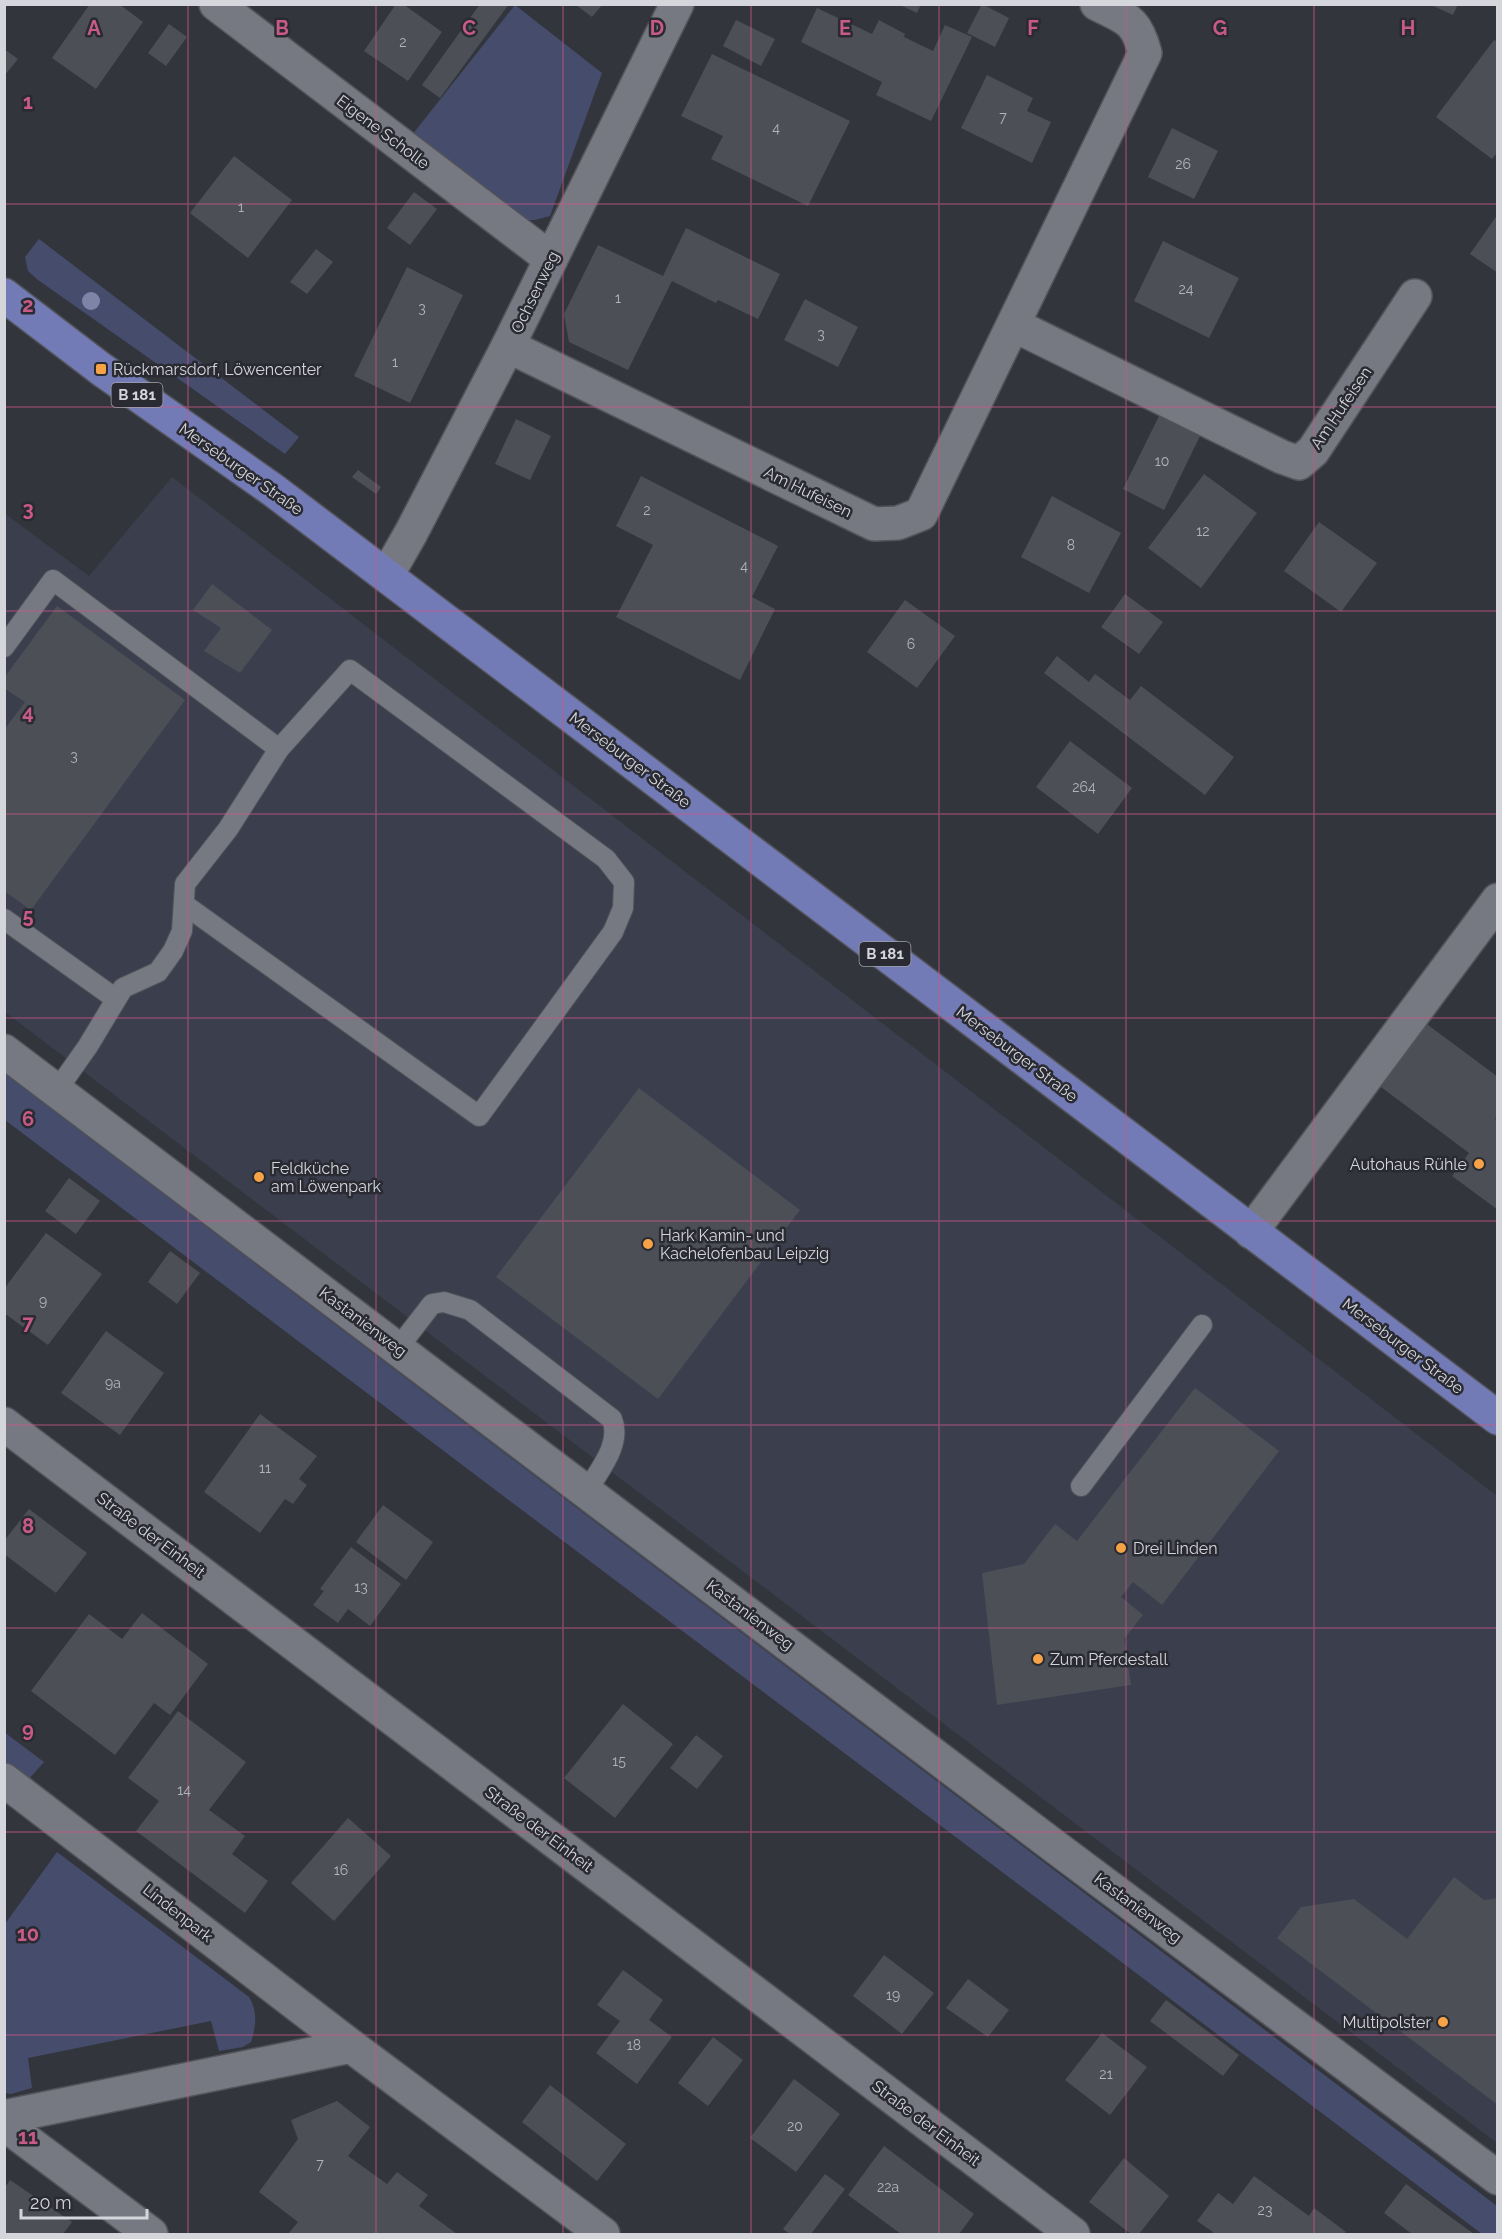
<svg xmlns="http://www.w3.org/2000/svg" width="1502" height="2239" viewBox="0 0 1502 2239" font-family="Raleway,sans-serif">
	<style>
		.built { fill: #3b3e4c }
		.green { fill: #464c6b }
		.building { fill: #4d4f57 }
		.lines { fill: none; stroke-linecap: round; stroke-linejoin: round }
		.lane-casing { stroke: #52545a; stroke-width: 22 }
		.street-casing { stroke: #52545a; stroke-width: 36 }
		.primary-casing { stroke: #52545a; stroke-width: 36 }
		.lane { stroke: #777982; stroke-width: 20 }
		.street { stroke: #777982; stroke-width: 33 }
		.primary { stroke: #737bb7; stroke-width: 33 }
		.tree { fill: #7d84a8 }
		.grid { fill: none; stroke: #c85a88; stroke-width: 1.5; stroke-opacity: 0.55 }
		.poi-dot { fill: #f5a346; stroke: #292a32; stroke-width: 2 }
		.labels { text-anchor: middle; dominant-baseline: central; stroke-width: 5; stroke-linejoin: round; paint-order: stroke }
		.number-label { font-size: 14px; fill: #b2b4ba }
		.shield { fill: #292a32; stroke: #a1a2a8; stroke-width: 1.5 }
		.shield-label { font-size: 15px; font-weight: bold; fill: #d4d6db }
		.street-label { font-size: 16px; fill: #d4d6db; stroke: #292a32 }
		.poi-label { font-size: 16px; fill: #d4d6db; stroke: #292a32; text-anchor: start }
		.grid-label { font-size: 20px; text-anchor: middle; font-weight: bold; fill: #c85a88; stroke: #292a32; stroke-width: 5; stroke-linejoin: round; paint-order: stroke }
	</style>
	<rect width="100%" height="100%" fill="#33353d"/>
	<polygon class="built" points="172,477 1497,1496 1497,2143 5,1012 4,513 89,576"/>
	<g class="green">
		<polygon points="515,5 602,73 550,216 535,220 521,220 412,135"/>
		<polygon points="39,239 299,437 285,454 38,280 28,271 25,257"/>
		<polygon points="5,1074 1497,2206 1497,2234 1482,2234 5,1120"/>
		<polygon points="4,1732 44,1762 28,1780 5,1767"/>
		<path d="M57 1852 249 1997C258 2012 256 2026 251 2042L243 2047 219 2051 211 2021 28 2058 32 2088 11 2094 5 2093V1924Z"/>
	</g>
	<g class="building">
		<polygon points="90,4 119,4 143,22 96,89 52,58"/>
		<polygon points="396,4 403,4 442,32 408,81 364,51"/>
		<polygon points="480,4 509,4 440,98 422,85"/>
		<polygon points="898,4 921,4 917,13"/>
		<polygon points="982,4 1009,18 995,47 967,33"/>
		<polygon points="1429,4 1458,4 1453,15"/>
		<polygon points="576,5 602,5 592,17"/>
		<polygon points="817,8 872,34 879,20 905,34 904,37 933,51 945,25 972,37 931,121 876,95 882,82 801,42"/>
		<polygon points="736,20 775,39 761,66 723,46"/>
		<polygon points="169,24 187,37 166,66 148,53"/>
		<polygon points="1494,40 1498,42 1498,152 1492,159 1436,117"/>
		<polygon points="4,49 18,59 4,76"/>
		<polygon points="712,54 850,121 808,206 711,159 723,136 681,116"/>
		<polygon points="987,75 1033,98 1027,111 1051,122 1032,163 961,128"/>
		<polygon points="1172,128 1218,151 1194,199 1148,177"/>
		<polygon points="234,156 292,200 248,258 190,213"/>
		<polygon points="414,192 437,209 410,245 387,228"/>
		<polygon points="1498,214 1498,273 1470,254"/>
		<polygon points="686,228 780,274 758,319 718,300 716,303 672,281 628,370 569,342 564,314 598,245 663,276"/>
		<polygon points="1163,241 1239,278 1209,338 1134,301"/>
		<polygon points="316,249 333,262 307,294 290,282"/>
		<polygon points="407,267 463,295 410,403 354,376"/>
		<polygon points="805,299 858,327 838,367 784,340"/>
		<polygon points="1160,414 1201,434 1164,510 1123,489"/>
		<polygon points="516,419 551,436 530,480 495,464"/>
		<polygon points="358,470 381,487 376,494 352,477"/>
		<polygon points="1204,474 1257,513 1201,588 1148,548"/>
		<polygon points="641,476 778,546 752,597 775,609 740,680 616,617 653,545 616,526"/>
		<polygon points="1052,496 1121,533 1089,593 1021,557"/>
		<polygon points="1319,522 1377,563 1341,612 1284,571"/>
		<polygon points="212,584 272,630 240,673 204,651 221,628 193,610"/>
		<polygon points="1125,594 1163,622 1139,654 1101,627"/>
		<polygon points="905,600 955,636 917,688 867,652"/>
		<polygon points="57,606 185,700 31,910 4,891 4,730 25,702 4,688 4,678"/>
		<polygon points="1057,656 1089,682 1095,674 1130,700 1141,686 1234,757 1205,795 1044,673"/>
		<polygon points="1070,741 1132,788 1098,834 1036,787"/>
		<polygon points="1424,1022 1498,1077 1498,1115 1495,1119 1498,1121 1498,1210 1452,1176 1469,1153 1377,1084"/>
		<polygon points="639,1088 800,1210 658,1399 496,1277"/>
		<polygon points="69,1178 100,1201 76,1234 45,1211"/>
		<polygon points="46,1233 102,1274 48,1345 4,1313 4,1289"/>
		<polygon points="170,1251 200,1273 177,1304 148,1282"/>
		<polygon points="106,1331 164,1373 120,1435 61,1393"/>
		<polygon points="1195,1388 1279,1451 1162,1605 1133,1582 1121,1597 1143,1615 1124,1639 1131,1685 997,1705 982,1573 1024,1564 1055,1524 1077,1541"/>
		<polygon points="260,1414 317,1456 299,1479 307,1485 293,1504 285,1499 260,1533 204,1492"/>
		<polygon points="383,1505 433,1542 406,1580 356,1542"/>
		<polygon points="29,1509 87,1553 56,1593 4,1554 4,1541"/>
		<polygon points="351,1547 401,1584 370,1626 348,1609 338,1623 313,1605 324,1591 320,1589"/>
		<polygon points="142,1613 208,1664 170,1715 154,1703 115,1755 31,1691 89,1614 122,1639"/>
		<polygon points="623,1704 673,1744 615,1818 564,1778"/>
		<polygon points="178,1711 246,1762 209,1810 245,1836 232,1854 268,1881 245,1913 136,1831 159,1801 128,1778"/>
		<polygon points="696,1735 723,1756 697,1789 670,1768"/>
		<polygon points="348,1818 391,1856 334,1921 291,1883"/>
		<polygon points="1454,1877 1484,1900 1498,1898 1498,2105 1277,1938 1301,1907 1354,1899 1407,1939"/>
		<polygon points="884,1955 934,1993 902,2034 853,1996"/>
		<polygon points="623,1970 663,2000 649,2020 672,2037 637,2084 596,2053 620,2021 597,2005"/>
		<polygon points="968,1979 1009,2010 988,2037 946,2008"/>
		<polygon points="1166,2000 1239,2055 1223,2076 1150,2021"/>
		<polygon points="1102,2033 1147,2067 1110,2115 1065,2080"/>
		<polygon points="713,2037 743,2060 708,2106 678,2083"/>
		<polygon points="794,2079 840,2114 796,2172 750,2138"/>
		<polygon points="550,2085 626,2144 597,2181 522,2122"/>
		<polygon points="337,2101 370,2127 348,2156 387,2184 397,2172 428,2195 419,2206 457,2234 288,2234 298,2222 259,2192 298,2139 291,2120"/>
		<polygon points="884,2146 974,2214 959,2234 901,2234 848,2195"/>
		<polygon points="1124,2158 1169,2196 1139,2234 1131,2234 1089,2202"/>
		<polygon points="825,2174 845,2189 811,2234 790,2234 783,2229"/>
		<polygon points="1254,2176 1309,2216 1314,2208 1346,2232 1343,2234 1211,2234 1213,2232 1197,2221 1218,2193 1233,2204"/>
		<polygon points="10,2180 72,2222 63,2234 4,2234 4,2189"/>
		<polygon points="1406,2184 1445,2213 1474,2234 1412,2234 1384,2213"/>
	</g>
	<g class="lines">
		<defs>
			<g id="lane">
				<polyline points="4,647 53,580 279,749 228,829 185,884 182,931 173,951 158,972 123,988 88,1046 57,1090"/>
				<polyline points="185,905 479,1116 613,932 623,908 624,882 606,859 350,670 279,749"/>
				<polyline points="4,919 116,999"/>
				<path d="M398 1348 432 1304 444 1302 470 1310 612 1419C622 1444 599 1470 587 1491"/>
				<polyline points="1081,1486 1202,1325"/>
			</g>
			<g id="street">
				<polyline points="216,4 551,259"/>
				<polyline points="1014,325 1282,457 1299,463 1313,451 1415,296"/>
				<path d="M508 346 874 524 898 523 921 514 1145 53C1136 19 1127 19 1097 4"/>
				<polyline points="387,575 411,533 508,346 677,4"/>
				<polyline points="4,1051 1054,1846 1498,2178"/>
				<polyline points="1251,1232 1498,900"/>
				<polyline points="4,1424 1073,2234"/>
				<polyline points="4,1780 351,2046 603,2234"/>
				<polyline points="4,2117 351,2046"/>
				<polyline points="4,2124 151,2234"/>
			</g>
			<polyline id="primary" points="4,295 101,369 273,490 1498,1418"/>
		</defs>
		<use href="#lane" class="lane-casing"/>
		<use href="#street" class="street-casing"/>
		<use href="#primary" class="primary-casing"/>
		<use href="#lane" class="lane"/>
		<use href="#street" class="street"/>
		<use href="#primary" class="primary"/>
	</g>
	<circle class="tree" cx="91" cy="301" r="9"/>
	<path class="grid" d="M188 4V2234M376 4V2234M563 4V2234M751 4V2234M939 4V2234M1126 4V2234M1314 4V2234M4 204H1498M4 407H1498M4 611H1498M4 814H1498M4 1018H1498M4 1221H1498M4 1425H1498M4 1628H1498M4 1832H1498M4 2035H1498"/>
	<g class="poi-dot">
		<rect x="95" y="363" width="12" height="12" rx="3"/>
		<circle cx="1479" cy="1164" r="6"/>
		<circle cx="259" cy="1177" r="6"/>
		<circle cx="648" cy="1244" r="6"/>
		<circle cx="1121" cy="1548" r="6"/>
		<circle cx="1038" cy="1659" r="6"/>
		<circle cx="1443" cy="2022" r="6"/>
	</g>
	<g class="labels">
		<g class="number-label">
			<text x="403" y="42">2</text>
			<text x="1003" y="117">7</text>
			<text x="776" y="128">4</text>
			<text x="1183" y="164">26</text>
			<text x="241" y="207">1</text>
			<text x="1186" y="289">24</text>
			<text x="618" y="298">1</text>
			<text x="422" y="308">3</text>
			<text x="821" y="334">3</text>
			<text x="395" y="362">1</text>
			<text x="1162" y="461">10</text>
			<text x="647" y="510">2</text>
			<text x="1203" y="531">12</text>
			<text x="1071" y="545">8</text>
			<text x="744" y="566">4</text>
			<text x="911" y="644">6</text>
			<text x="74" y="756">3</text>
			<text x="1084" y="787">264</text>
			<text x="43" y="1301">9</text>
			<text x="113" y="1383">9a</text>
			<text x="265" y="1468">11</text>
			<text x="361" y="1587">13</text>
			<text x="619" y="1761">15</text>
			<text x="184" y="1790">14</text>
			<text x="341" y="1870">16</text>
			<text x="893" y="1995">19</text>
			<text x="634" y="2045">18</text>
			<text x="1106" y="2074">21</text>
			<text x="795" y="2126">20</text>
			<text x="320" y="2164">7</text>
			<text x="888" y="2187">22a</text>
			<text x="1265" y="2210">23</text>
		</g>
		<g class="shield">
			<rect x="111.5" y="383" width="51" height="24" rx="4.5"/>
			<rect x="859.5" y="942" width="51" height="24" rx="4.5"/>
		</g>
		<g class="shield-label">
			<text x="137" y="395">B 181</text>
			<text x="885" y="954">B 181</text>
		</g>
		<g class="street-label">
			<text transform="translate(383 132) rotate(37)">Eigene Scholle</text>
			<text transform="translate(535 292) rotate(-64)">Ochsenweg</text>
			<text transform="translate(1341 408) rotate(-56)">Am Hufeisen</text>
			<text transform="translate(241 469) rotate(35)">Merseburger Straße</text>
			<text transform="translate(808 492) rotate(26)">Am Hufeisen</text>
			<text transform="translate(630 760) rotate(37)">Merseburger Straße</text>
			<text transform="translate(1017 1054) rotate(37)">Merseburger Straße</text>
			<text transform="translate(363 1322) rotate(37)">Kastanienweg</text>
			<text transform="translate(1403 1346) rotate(37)">Merseburger Straße</text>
			<text transform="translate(151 1535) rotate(37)">Straße der Einheit</text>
			<text transform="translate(750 1615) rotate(37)">Kastanienweg</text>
			<text transform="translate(539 1829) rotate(37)">Straße der Einheit</text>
			<text transform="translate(1138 1908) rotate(37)">Kastanienweg</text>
			<text transform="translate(178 1913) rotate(38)">Lindenpark</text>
			<text transform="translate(926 2123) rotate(37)">Straße der Einheit</text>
		</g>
		<g class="poi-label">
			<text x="113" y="369">Rückmarsdorf, Löwencenter</text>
			<text x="1467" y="1164" text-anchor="end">Autohaus Rühle</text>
			<text x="271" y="1168">Feldküche<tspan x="271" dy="18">am Löwenpark</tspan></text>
			<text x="660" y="1235">Hark Kamin- und<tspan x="660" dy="18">Kachelofenbau Leipzig</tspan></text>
			<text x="1133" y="1548">Drei Linden</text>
			<text x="1050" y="1659">Zum Pferdestall</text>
			<text x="1431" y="2022" text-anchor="end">Multipolster</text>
		</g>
	</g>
	<g class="grid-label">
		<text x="94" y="35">A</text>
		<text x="282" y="35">B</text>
		<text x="469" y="35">C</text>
		<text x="657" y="35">D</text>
		<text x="845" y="35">E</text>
		<text x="1033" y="35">F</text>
		<text x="1220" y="35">G</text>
		<text x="1408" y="35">H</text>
		<text x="28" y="109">1</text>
		<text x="28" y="312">2</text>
		<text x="28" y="516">3</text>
		<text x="28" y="719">4</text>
		<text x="28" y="923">5</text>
		<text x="28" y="1126">6</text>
		<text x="28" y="1330">7</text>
		<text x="28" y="1533">8</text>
		<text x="28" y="1737">9</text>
		<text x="28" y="1941">10</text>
		<text x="28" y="2144">11</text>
	</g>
	<rect width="1502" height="2239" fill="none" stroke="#d4d6db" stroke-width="12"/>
	<path d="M21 2209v9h126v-9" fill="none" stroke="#d4d6db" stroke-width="3"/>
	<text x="30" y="2209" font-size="18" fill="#d4d6db" stroke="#292a32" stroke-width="4.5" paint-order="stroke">20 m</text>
</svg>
